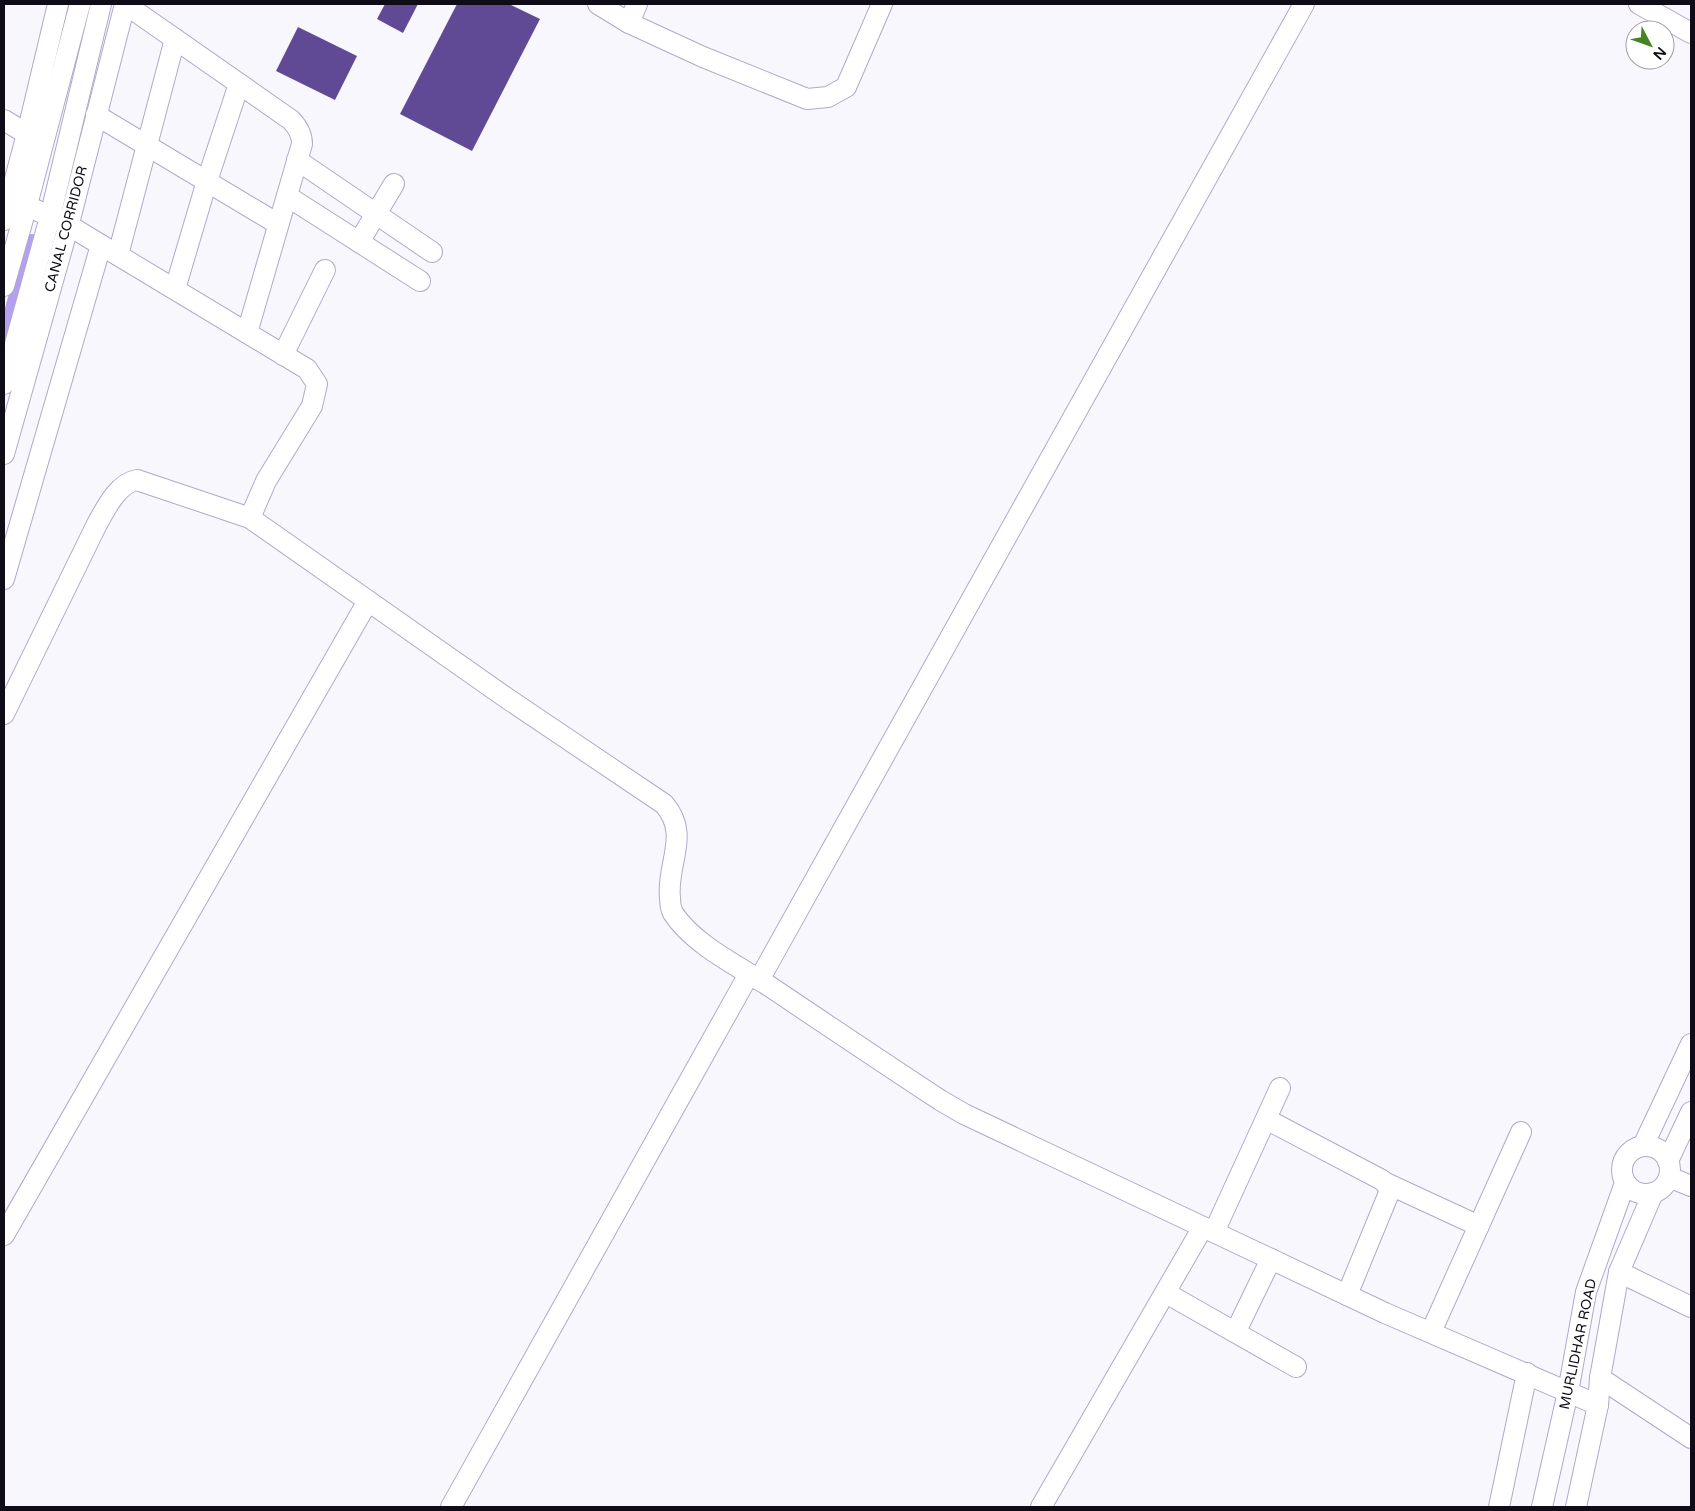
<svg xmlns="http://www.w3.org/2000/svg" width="1695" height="1511" viewBox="0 0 1695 1511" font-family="'Varela Round',sans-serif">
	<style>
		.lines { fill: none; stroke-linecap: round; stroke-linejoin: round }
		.canal { stroke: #b49ff3; stroke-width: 18 }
		.building { fill: #604a96 }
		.minor-casing { stroke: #b0a9cb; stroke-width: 22 }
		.minor { stroke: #fff; stroke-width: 20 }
		.labels { text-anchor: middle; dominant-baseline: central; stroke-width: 5; stroke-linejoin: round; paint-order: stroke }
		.street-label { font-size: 14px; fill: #0f0c17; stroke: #fff }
	</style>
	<rect width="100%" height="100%" fill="#f8f7fe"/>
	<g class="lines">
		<polyline class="canal" points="4,346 32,243"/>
	</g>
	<g class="building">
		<polygon points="385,4 418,4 403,33 377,19"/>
		<polygon points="457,4 509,4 540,19 472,151 400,114"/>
		<polygon points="298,27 357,56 335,100 276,71"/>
	</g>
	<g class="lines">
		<defs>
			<g id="minor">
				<path d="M125 4 291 120C298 127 302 134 302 144L247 333"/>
				<polyline points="598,4 629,23 703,57 807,99 828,97 846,87 882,4"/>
				<polyline points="1639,4 1691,33"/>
				<polyline points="629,23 637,4"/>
				<polyline points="96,115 278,224"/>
				<polyline points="4,120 27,134"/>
				<polyline points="297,160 432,252"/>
				<path d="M4 195 68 225 101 245 307 369 317 384 312 406 266 481 250 518 137 480C118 483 106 508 97 524L4 714"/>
				<polyline points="287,196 420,281"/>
				<polyline points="4,220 27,134 58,4"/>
				<polyline points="359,242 394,184"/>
				<polyline points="118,255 175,39"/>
				<polyline points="4,286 27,205 80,4"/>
				<polyline points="175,289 207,181 239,84"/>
				<polyline points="283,355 325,270"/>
				<polyline points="4,384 50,217 101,4"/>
				<polyline points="4,454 67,231 125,4"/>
				<path d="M250 518 508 699 664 804C691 835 666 864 670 898 670 903 671 909 673 913 692 943 736 965 766 984 824 1023 882 1062 940 1100L964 1114 1385 1313 1598 1405"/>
				<polyline points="4,579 101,245"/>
				<polyline points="759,980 1304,4"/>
				<polyline points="1266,1119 1382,1180 1389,1187 1389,1193 1347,1295"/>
				<circle cx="1646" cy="1170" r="24"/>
				<polyline points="1643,1146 1691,1044"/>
				<polyline points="1668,1161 1691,1112"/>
				<polyline points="1669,1177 1691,1186"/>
				<polyline points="1386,1183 1479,1226"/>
				<polyline points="1214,1232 1280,1088"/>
				<polyline points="4,1235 368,601"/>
				<polyline points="1619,1272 1691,1307"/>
				<polyline points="1166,1293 1296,1367"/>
				<polyline points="1236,1331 1271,1259"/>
				<polyline points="1431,1332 1521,1132"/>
				<polyline points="1600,1378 1691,1438"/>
				<polyline points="451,1507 749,974"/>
				<polyline points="1041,1507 1203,1227"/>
				<polyline points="1499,1507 1527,1373"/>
				<polyline points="1542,1507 1568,1392 1586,1292 1625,1183"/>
				<polyline points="1576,1507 1598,1405 1600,1378 1619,1272 1653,1193"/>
			</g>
		</defs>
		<use href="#minor" class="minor-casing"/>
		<use href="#minor" class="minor"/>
	</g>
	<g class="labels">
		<g class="street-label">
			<text transform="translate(66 229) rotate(-75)">CANAL CORRIDOR</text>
			<text transform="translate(1578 1344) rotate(-78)">MURLIDHAR ROAD</text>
		</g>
	</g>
	<rect width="1695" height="1511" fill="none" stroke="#0f0c17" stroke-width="10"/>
	<g transform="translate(1650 45) rotate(131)"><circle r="24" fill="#ffffff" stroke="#9f9ea2"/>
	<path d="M0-4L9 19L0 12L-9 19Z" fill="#458423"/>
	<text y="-8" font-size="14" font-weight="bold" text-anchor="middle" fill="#0f0c17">N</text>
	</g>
</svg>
